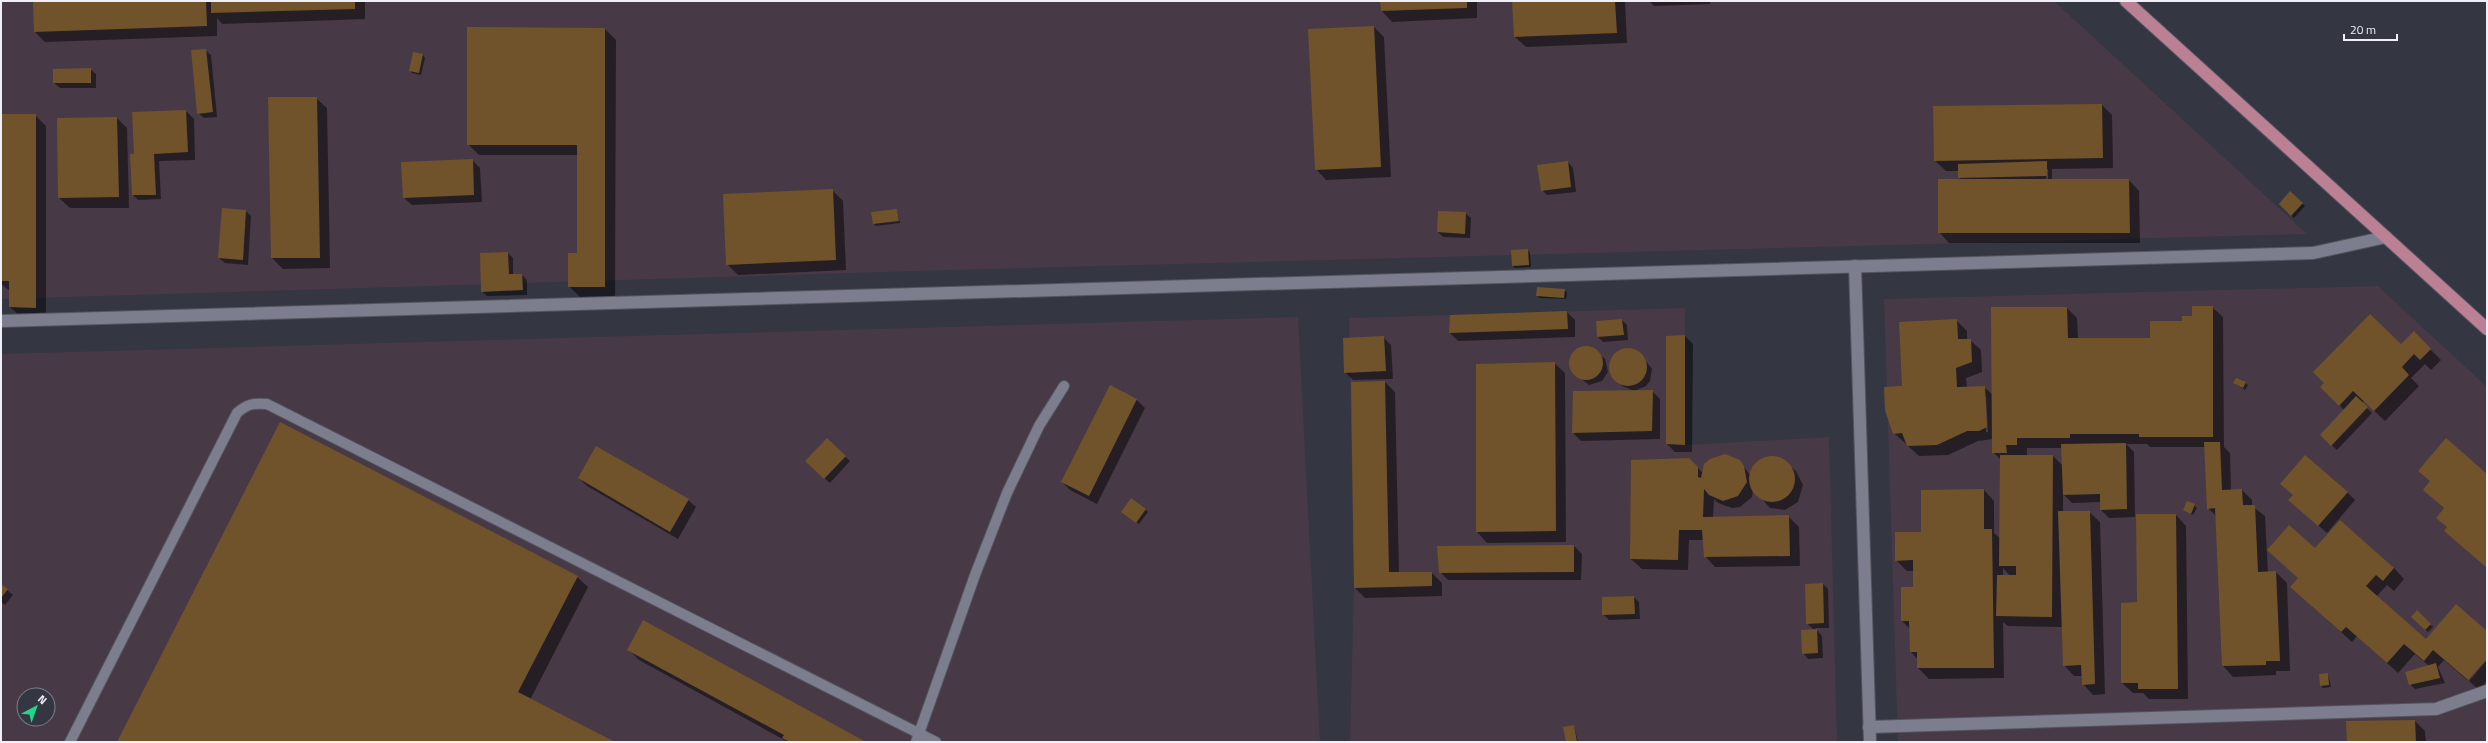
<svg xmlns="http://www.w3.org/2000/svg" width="2488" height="743" viewBox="0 0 2488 743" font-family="'Titillium Web',sans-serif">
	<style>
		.industrial { fill: #483946; fill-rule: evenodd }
		.shadow { fill: #0007; fill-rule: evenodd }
		.building { fill: #70532b }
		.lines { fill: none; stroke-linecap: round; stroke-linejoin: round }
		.service-casing { stroke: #53545f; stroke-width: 12 }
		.minor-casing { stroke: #53545f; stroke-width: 14 }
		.primary-casing { stroke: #53545f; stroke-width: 14 }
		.service { stroke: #7d7e8d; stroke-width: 10 }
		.minor { stroke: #7d7e8d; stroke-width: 12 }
		.primary { stroke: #bb8093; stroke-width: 12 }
	</style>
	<rect width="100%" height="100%" fill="#343642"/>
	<g class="industrial">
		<polygon points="1,1 2054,1 2307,234 915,271 1,299"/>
		<polygon points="2378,286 2487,387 2487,742 1898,742 1884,299"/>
		<polygon points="1685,308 1685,445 1829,437 1837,742 1350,742 1354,588 1349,318"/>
		<path d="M1298 317 1320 742H1V354ZM24 695H48V719H24Z"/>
	</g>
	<g class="shadow">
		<polygon points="34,1 365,1 365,19 222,24 217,18 217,36 45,42 35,32"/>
		<polygon points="1381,1 1477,1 1477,18 1392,22 1382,11"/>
		<polygon points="1513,1 1625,1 1627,43 1526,47 1515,37"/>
		<polygon points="1649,1 1710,1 1710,4 1654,6"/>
		<polygon points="1374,27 1384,37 1391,177 1326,180 1316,169"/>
		<polygon points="468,28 605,29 616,40 615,297 580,297 569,286 578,254 578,155 479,155 468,144"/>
		<polygon points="205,50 211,55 217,117 204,118 198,113"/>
		<polygon points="423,55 425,58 421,75 412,73 410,71"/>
		<polygon points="90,69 96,74 96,88 60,88 54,83"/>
		<polygon points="269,98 316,98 327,108 330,268 283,269 272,258"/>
		<path d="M2102 105 2112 115 2113 168 2052 169V180H2129L2139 191 2140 243H1949L1939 232 1962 180 1959 178V171H1946L1935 161ZM2046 169H2048V181H2046Z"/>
		<polygon points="186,111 194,119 195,160 159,161 161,199 138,200 133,195 135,155"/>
		<polygon points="1,115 35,115 46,126 46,318 21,317 10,307 10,291 1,284"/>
		<polygon points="117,118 127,128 129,208 70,208 59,198"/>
		<polygon points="472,160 480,168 482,202 412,205 404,198"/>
		<polygon points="1568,162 1573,168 1576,192 1547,195 1542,190"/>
		<polygon points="832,190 843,201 846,270 738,275 727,264"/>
		<polygon points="2291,193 2305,206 2294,218 2280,204"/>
		<polygon points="897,210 900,223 876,226 874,224"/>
		<polygon points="246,211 251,216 248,265 225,263 219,258"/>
		<polygon points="1465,213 1471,218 1470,238 1443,237 1438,232"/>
		<polygon points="1528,250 1530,253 1531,267 1515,268 1513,266"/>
		<polygon points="508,253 513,258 513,275 522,275 527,280 527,295 487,296 482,291"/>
		<polygon points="1564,290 1567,292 1566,299 1539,298 1537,295"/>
		<path d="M2212 307 2223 317 2224 447 2230 453 2231 490H2242L2252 500V506L2265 516 2268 573 2276 572 2287 583 2290 671H2276V675L2233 677 2223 666 2216 516 2208 508 2205 447H2150L2147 444H2126L2134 452 2135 517 2109 518 2101 510V502L2072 503 2063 494V512H2089L2100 522 2105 694 2093 695 2083 684 2082 676H2074L2064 665 2062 627 2008 626 2003 622 2004 678 1929 679 1918 668V660L1911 652 1910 629 1902 621 1914 588V571H1907L1896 560 1922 533 1984 490 1994 501V533L2000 538 2001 460 1993 452V439L1978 441 1948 455 1919 456 1894 433 1903 387 1956 320 1967 331V340H1970L1981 350 1982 372 1966 378 1967 388 1984 387 1993 395 2067 308 2077 318 2078 339H2151ZM1984 396H1986L1988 432H1986ZM2027 448H2062L2063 466 2053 456H2027ZM2003 568 2010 576H2003Z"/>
		<polygon points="1567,312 1575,320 1575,337 1458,341 1450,333"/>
		<polygon points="1622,320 1627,325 1628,340 1603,342 1598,337 1597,322"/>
		<polygon points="2414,333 2441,360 2431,370 2425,364 2411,378 2419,386 2385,421 2364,401 2362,403 2372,413 2337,450 2326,440 2344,410 2321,387 2401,345"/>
		<polygon points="1685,336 1693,344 1692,452 1675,452 1667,444"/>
		<polygon points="1383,337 1391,345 1393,379 1353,380 1345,372"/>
		<polygon points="1590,347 1605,359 1608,372 1602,381 1589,385 1574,373 1570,360 1575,351 1580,348"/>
		<polygon points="1627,348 1639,352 1652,369 1650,381 1646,386 1634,391 1622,386 1610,370 1613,357 1617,352"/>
		<polygon points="1554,363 1565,373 1566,542 1487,543 1477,532 1477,365"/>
		<polygon points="1385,382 1395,392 1399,573 1432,573 1442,583 1442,596 1365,598 1355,588"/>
		<polygon points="2234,383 2245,383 2248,385 2245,390"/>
		<polygon points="1110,386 1137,400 1145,408 1097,504 1070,490 1062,482"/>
		<polygon points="1652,391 1660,399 1660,439 1581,441 1573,433"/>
		<polygon points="827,440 850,461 830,483 811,466"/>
		<polygon points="1768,457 1781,459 1796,471 1803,485 1798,502 1785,510 1770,508 1753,489 1752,497 1740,507 1732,508 1718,503 1714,499 1713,518 1788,516 1799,527 1800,566 1715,567 1705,556 1704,540 1689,540 1688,570 1642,569 1631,559 1693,463 1703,473 1739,461 1751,476 1755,465"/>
		<polygon points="2487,475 2487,568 2445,531 2448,528 2437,518 2445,509 2424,490"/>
		<polygon points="579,478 688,500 696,507 678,539 587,486"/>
		<polygon points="2347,492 2355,500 2327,533 2289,500"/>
		<polygon points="2194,505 2197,508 2193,515 2184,510"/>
		<polygon points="1146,510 1148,512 1139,524 1125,514"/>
		<polygon points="2176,515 2186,526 2188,699 2149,699 2143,693 2133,693 2122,683 2138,603"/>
		<polygon points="1574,546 1582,554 1581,580 1448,580 1440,572"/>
		<polygon points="2268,550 2316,550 2394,568 2404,579 2394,591 2387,585 2376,597 2426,640 2487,633 2487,657 2467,680 2444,660 2438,667 2445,683 2415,689 2410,684 2429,666 2415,654 2398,673 2357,636 2352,642 2291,587 2299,578"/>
		<polygon points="577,577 588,587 530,700 613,742 118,742"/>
		<polygon points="1823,584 1828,589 1829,628 1815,628 1822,636 1823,658 1808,659 1803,653 1814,630 1807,623"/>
		<polygon points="1,585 13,595 5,605 1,602"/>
		<polygon points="1634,597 1639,602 1640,619 1609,620 1603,614"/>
		<polygon points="2417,612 2433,627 2428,632 2412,617"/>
		<polygon points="628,649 864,742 788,742 639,660"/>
		<polygon points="2487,660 2487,681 2479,690 2469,681"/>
		<polygon points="2328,674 2331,687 2323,688 2321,686"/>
		<polygon points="2415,721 2425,731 2426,742 2348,742"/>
		<polygon points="1574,726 1578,742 1567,742"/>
	</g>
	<g class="building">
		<polygon points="33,1 206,1 207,26 34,32"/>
		<polygon points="211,1 355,1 355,9 211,13"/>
		<polygon points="1380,1 1467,1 1467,8 1381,11"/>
		<polygon points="1512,1 1615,1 1617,33 1514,37"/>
		<polygon points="1374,26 1381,167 1315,170 1308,29"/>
		<polygon points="467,27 605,28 605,287 568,287 568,253 577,253 577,145 467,145"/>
		<polygon points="206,49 213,112 197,114 191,50"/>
		<polygon points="413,52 423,54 419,73 409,71"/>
		<polygon points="91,68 91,83 53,83 53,69"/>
		<polygon points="268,97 317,97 320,258 271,258"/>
		<polygon points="2102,104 2103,158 1934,161 1933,106"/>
		<polygon points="186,110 188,152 154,154 156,195 132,195 130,154 134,154 132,112"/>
		<polygon points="1,114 36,114 36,308 9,307 9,281 1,281"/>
		<polygon points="117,117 119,197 58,198 57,118"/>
		<polygon points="473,159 474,195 403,198 401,162"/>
		<polygon points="1568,161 1571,187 1541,191 1537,165"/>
		<polygon points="2047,161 2047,176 1958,178 1958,164"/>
		<polygon points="1938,179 2129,179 2130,233 1938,233"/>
		<polygon points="833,189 836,260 726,265 723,194"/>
		<polygon points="2290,191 2303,203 2291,216 2279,204"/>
		<polygon points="222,208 246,210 243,260 218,258"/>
		<polygon points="897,209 899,221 873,224 871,212"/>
		<polygon points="1438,211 1466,212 1465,234 1437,232"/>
		<polygon points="1528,249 1529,265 1512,266 1511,250"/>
		<polygon points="508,252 509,274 522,274 523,290 481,292 480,253"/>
		<polygon points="1537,287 1565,289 1564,298 1536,296"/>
		<polygon points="2192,306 2213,306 2213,437 2139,437 2139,434 2070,434 2070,438 2017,438 2017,445 2006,445 2007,453 1992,453 1991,307 2067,307 2068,338 2150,338 2150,321 2182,321 2182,316 2192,316"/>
		<polygon points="1567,311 1568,329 1449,333 1450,315"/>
		<polygon points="2370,314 2401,344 2414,331 2431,349 2420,360 2414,354 2402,367 2409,375 2374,411 2353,391 2339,406 2320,387 2324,383 2313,372"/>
		<polygon points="1622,319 1624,335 1597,337 1596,321"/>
		<polygon points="1957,319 1958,339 1971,339 1972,362 1956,368 1957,387 1985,386 1987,427 1979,431 1967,431 1937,445 1907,446 1902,433 1893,434 1885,410 1884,387 1902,386 1899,322"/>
		<polygon points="1685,335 1685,445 1666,444 1666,336"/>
		<polygon points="1384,336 1386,371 1344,373 1343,338"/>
		<circle cx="1586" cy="363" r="17"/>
		<circle cx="1628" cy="367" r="19"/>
		<polygon points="1555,362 1556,531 1476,532 1476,364"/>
		<polygon points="2236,378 2246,382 2243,388 2233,383"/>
		<polygon points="1385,381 1389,572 1432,572 1432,586 1354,588 1351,382"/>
		<polygon points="1110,385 1137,399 1089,496 1061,482"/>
		<polygon points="1653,390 1652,431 1572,433 1573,391"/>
		<polygon points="2356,396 2368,407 2331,446 2320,435"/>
		<polygon points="280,422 578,576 518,692 615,742 117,742"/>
		<polygon points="827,438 846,456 824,479 805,461"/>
		<polygon points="2446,438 2487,474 2487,568 2444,531 2447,527 2436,518 2444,508 2423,490 2430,481 2418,471"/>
		<polygon points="2204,442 2220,442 2222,490 2242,489 2243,505 2255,505 2258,572 2276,571 2280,661 2266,661 2266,665 2222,666 2215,508 2207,509"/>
		<polygon points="2126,443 2127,509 2100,510 2100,494 2063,495 2061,444"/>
		<polygon points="596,446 689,499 670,532 578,478"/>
		<polygon points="1725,454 1740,460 1744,466 1747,482 1738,496 1723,501 1709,495 1704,489 1703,517 1789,515 1790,556 1704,557 1702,530 1679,530 1678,560 1630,559 1631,460 1689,458 1698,467 1698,477 1701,478 1704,464 1710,459"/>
		<polygon points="2000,455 2053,455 2052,617 1996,616 1997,575 2016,575 2016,566 1999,566"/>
		<polygon points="2305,455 2348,492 2318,526 2288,500 2293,495 2280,484"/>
		<circle cx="1772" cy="479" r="23"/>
		<polygon points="1984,489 1984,529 1992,529 1994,668 1917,668 1917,652 1910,652 1909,621 1901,621 1901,587 1913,587 1913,560 1895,561 1895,532 1921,532 1921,490"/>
		<polygon points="1131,498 1146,509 1136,523 1121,512"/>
		<polygon points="2187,501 2195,504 2191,514 2183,510"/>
		<polygon points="2058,511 2090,511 2095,684 2082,685 2081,665 2063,666"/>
		<polygon points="2136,514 2176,514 2178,689 2138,689 2138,683 2121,683 2121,603 2137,602"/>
		<polygon points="2340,520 2394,568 2383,581 2376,575 2366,586 2426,639 2456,604 2487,631 2487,659 2468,680 2433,650 2424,661 2404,644 2387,663 2346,627 2341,632 2290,587 2298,578 2267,550 2289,525 2315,548"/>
		<polygon points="1574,545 1574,572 1439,573 1437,546"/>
		<polygon points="1823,583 1824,623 1806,624 1805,584"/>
		<polygon points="1,584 8,589 1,598"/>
		<polygon points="1634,596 1635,614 1602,615 1602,597"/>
		<polygon points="2417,610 2431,624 2425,630 2411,617"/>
		<polygon points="643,620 866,742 790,742 782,738 784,735 627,650"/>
		<polygon points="1817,629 1818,653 1802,654 1801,630"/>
		<polygon points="2436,663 2440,678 2409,685 2405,672"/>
		<polygon points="2328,673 2329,685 2320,686 2319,674"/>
		<polygon points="2415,720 2416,742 2347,742 2346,721"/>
		<polygon points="1574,725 1577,742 1566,742 1563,727"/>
	</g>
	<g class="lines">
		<defs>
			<g id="service">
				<path d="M70 742 237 413C247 404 253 403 267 404L936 742"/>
				<polyline points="916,742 975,575 1007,493 1039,426 1064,386"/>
			</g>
			<g id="minor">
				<polyline points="1855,266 1870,742"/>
				<polyline points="1,321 2313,253 2386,237"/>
				<polyline points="1869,727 2436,709 2487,691"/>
			</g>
			<polyline id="primary" points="2126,1 2487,329"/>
		</defs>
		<use href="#service" class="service-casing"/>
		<use href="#minor" class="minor-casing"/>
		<use href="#primary" class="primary-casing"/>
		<use href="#service" class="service"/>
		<use href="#minor" class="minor"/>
		<use href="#primary" class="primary"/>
	</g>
	<rect width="2488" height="743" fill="none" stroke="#eeeff7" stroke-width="4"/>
	<g transform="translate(36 707) rotate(41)"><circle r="19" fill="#343642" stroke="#7e808a"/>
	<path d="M0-3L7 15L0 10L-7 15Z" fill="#1dd888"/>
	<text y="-6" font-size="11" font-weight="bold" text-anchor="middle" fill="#eeeff7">N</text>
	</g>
	<path d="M2344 34v6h53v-6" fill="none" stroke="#eeeff7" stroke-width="2"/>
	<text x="2350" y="34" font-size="12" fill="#eeeff7" stroke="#343642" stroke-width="3" paint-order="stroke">20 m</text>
</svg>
